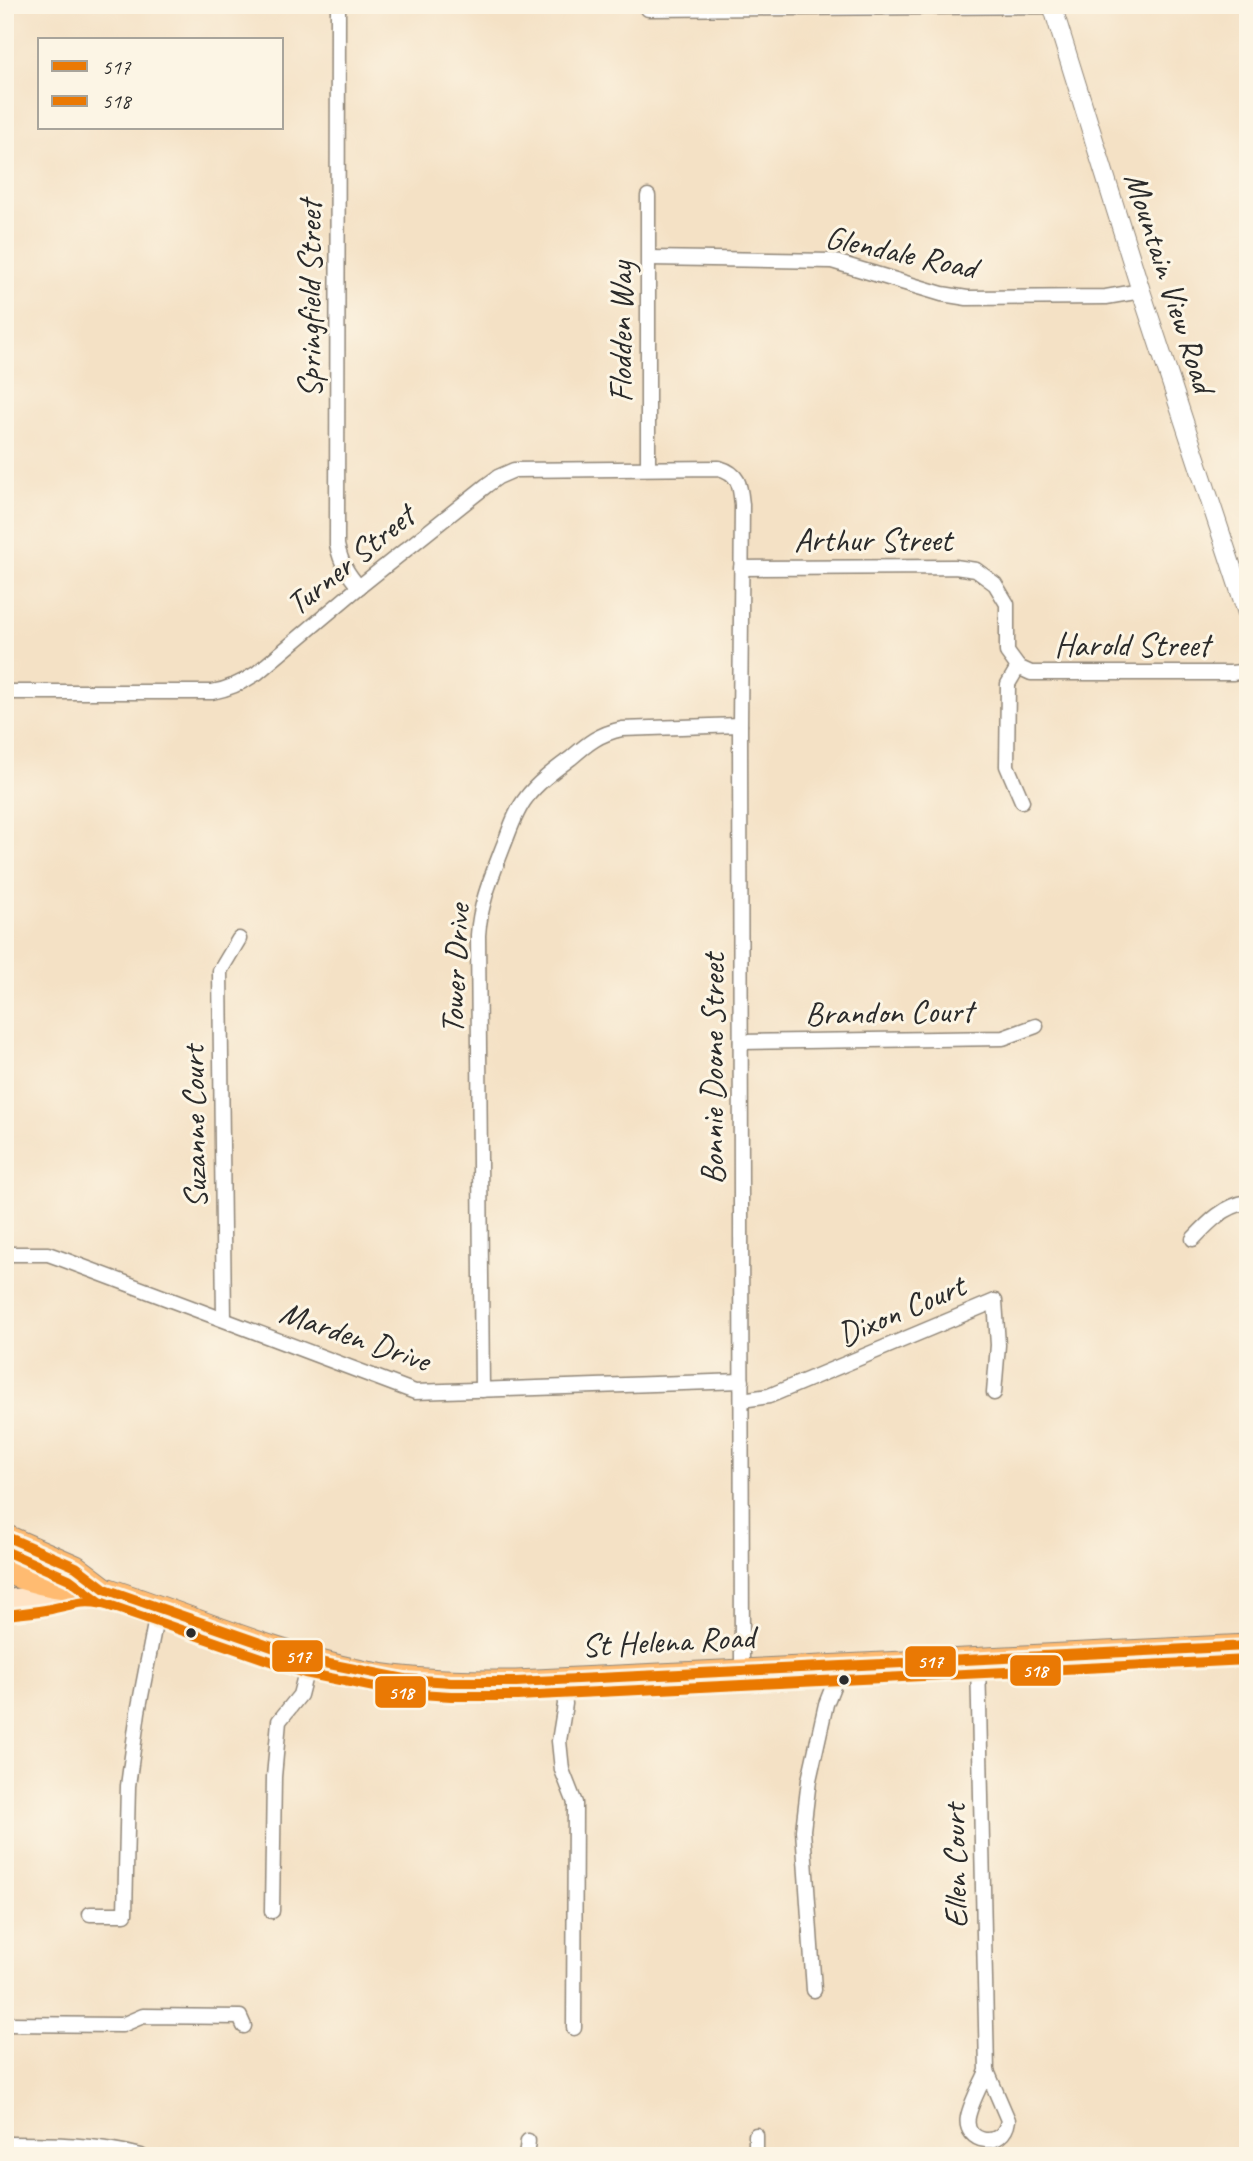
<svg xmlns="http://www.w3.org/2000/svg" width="1253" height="2161" viewBox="0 0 1253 2161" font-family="Caveat,sans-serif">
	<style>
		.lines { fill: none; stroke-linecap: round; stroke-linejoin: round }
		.minor-casing { stroke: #908678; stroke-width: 17 }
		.tertiary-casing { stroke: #908678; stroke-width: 20 }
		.secondary-casing { stroke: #908678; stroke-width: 24 }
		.primary-casing { stroke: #908678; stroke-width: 25 }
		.minor { stroke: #fff; stroke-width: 14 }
		.tertiary { stroke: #fff; stroke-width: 18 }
		.secondary { stroke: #ffe4c6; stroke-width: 21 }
		.primary { stroke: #ffbb71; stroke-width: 23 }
		.bus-1-casing { stroke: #fcf5e5; stroke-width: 16 }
		.bus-2-casing { stroke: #fcf5e5; stroke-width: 16 }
		.bus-1 { stroke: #ea7904; stroke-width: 10 }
		.bus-2 { stroke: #ea7904; stroke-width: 10 }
		.bus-dot { fill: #2b2b2b; stroke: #fcf5e5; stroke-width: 2.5 }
		.labels { text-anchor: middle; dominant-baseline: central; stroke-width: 6; stroke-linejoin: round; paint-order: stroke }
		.street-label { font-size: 33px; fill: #2b2b2b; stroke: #fcf5e5 }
		.line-badge { stroke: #fcf5e5; stroke-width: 2.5 }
		.badge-label { font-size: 19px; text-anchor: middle; font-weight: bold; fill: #fff }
	</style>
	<rect width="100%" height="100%" fill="#fcf5e5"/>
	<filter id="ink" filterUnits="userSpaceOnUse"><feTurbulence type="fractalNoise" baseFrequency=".0143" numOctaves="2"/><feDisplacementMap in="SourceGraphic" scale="14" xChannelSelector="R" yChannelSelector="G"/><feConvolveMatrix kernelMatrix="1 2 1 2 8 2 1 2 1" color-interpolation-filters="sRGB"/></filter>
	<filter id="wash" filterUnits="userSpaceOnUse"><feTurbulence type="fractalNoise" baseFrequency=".00686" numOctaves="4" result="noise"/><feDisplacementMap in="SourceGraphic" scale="28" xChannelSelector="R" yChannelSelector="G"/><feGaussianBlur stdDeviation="1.57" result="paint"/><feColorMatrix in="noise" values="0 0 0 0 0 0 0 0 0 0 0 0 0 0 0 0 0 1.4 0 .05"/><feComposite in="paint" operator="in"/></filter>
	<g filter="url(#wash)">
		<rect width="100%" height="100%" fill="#f4e1c5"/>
	</g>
	<g filter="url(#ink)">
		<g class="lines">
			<defs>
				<g id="minor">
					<path d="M338 5 337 545C341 563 347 573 359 587"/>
					<polyline points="648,9 1053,6"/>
					<polyline points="650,258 832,261 942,294 967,298 1106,297 1141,291"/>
					<polyline points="648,468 648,196"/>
					<polyline points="741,568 955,567 976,570 995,584 1007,604 1007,652 1018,667 1031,673 1232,673 1248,671"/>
					<polyline points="1018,667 1008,684 1007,766 1022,801"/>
					<path d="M5 692H212C229 689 242 683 257 673L359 587 487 485 498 477 514 470 719 468C740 474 740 486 742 505L740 725 742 1670"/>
					<polyline points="741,1042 1003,1038 1036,1026"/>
					<path d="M1193 1239C1209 1222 1224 1206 1248 1202"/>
					<polyline points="5,1254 48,1254 62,1259 415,1392 742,1381"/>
					<polyline points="224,1319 220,971 239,939"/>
					<path d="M482 1390 478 935C480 903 492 876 503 847 510 830 515 812 526 798 538 782 555 770 571 758 588 743 599 734 622 729L740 725"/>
					<polyline points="742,1400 769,1396 995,1301 998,1345 994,1393"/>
					<path d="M978 1659 987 2071 1008 2120C1004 2151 963 2143 968 2117 971 2102 981 2085 987 2071"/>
					<polyline points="563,1679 565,1704 559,1741 562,1770 575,1803 574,2028"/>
					<polyline points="272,1911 274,1777 279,1721 300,1695 309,1660"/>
					<polyline points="90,1914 125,1914 128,1786 138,1712 158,1608"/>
					<polyline points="814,1990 803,1830 809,1780 826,1704 841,1666"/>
					<polyline points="5,2024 122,2025 143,2016 240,2017 244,2026"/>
					<path d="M5 2144C51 2144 97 2144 141 2156"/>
					<polyline points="526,2156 528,2141"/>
					<polyline points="756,2156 756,2135"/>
				</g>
				<polyline id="tertiary" points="1052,5 1141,291 1248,616"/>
				<polyline id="secondary" points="5,1601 49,1595 71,1589"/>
				<g id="primary">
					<polyline points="5,1536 76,1567 105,1589"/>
					<path d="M5 1572C27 1580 49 1586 72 1588 84 1589 98 1587 109 1590 194 1618 275 1654 362 1672 413 1682 464 1682 516 1682L1248 1646"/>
				</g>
			</defs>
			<use href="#minor" class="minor-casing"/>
			<use href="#tertiary" class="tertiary-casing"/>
			<use href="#secondary" class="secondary-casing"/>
			<use href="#primary" class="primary-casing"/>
			<use href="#minor" class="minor"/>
			<use href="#tertiary" class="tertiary"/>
			<use href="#secondary" class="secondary"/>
			<use href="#primary" class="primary"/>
			<defs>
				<polyline id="bus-1" points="5,1536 76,1567 105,1589 309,1660 405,1679 451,1682 516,1682 1248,1646"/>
				<g id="bus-2">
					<polyline points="5,1551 69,1579 100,1602 305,1673 404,1693 451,1696 517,1696 1248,1660"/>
					<path d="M7 1615C22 1613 37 1612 51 1609 78 1603 88 1598 116 1608"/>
				</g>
			</defs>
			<use href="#bus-1" class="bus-1-casing"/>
			<use href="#bus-2" class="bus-2-casing"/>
			<use href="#bus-1" class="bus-1"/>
			<use href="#bus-2" class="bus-2"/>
		</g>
	</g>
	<g class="bus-dot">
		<circle cx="191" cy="1633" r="6"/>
		<circle cx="844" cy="1680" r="6"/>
	</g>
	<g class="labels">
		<g class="street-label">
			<text transform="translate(901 252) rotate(12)">Glendale Road</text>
			<text transform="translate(1170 282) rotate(72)">Mountain View Road</text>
			<text transform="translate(310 299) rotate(-90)">Springfield Street</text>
			<text transform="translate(621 332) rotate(-90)">Flodden Way</text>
			<text x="873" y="540">Arthur Street</text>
			<text transform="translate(350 560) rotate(-39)">Turner Street</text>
			<text x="1132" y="645">Harold Street</text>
			<text transform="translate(455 969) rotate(-87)">Tower Drive</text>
			<text transform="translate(889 1012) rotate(-1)">Brandon Court</text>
			<text transform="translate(713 1069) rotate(-90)">Bonnie Doone Street</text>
			<text transform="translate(194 1127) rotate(-91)">Suzanne Court</text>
			<text transform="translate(901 1310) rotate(-23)">Dixon Court</text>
			<text transform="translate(355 1336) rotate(19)">Marden Drive</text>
			<text transform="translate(668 1641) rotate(-3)">St Helena Road</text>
			<text transform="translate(955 1866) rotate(-91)">Ellen Court</text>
		</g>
	</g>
	<g class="line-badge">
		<rect x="271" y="1639" width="53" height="34" rx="7" fill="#ea7904"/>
		<rect x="904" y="1645" width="53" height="33" rx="7" fill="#ea7904"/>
		<rect x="1009" y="1654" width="53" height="33" rx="7" fill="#ea7904"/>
		<rect x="374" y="1675" width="53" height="34" rx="7" fill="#ea7904"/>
	</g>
	<g class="badge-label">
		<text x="298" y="1663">517</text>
		<text x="930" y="1668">517</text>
		<text x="1035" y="1677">518</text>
		<text x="401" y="1699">518</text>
	</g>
	<rect width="1253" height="2161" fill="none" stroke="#fcf5e5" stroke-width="28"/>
	<rect x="38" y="38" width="245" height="91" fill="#fcf5e5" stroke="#a8a49b" stroke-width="2"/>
	<rect x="52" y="61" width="35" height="10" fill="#ea7904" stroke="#a8a49b" stroke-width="2"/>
	<text x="102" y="74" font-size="21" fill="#2b2b2b">517</text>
	<rect x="52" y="96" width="35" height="10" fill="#ea7904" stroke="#a8a49b" stroke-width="2"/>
	<text x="102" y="108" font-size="21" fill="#2b2b2b">518</text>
</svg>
